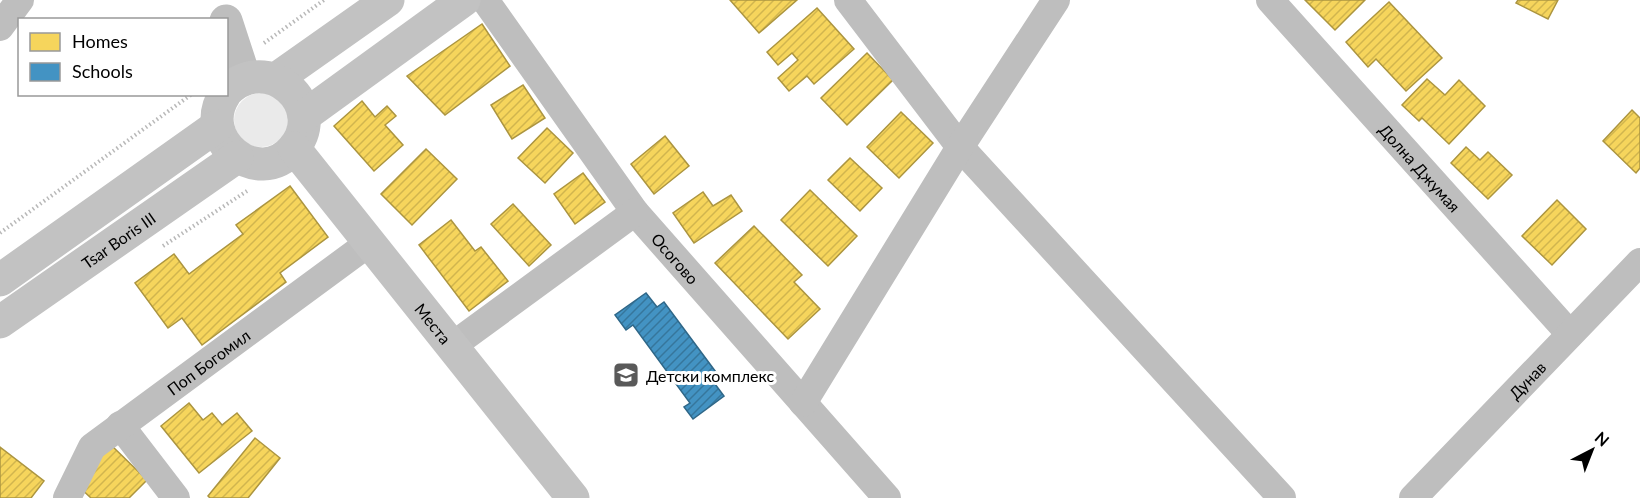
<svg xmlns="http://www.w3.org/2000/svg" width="1640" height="498" viewBox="0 0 1640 498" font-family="Lato,sans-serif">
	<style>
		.grass { fill: #eaeaea }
		.homes { fill: url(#homes-hatch); stroke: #ac9540; stroke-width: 1.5 }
		.schools { fill: url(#schools-hatch); stroke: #2f6788; stroke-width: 1.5 }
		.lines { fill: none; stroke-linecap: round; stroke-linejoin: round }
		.path { stroke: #b8b8b8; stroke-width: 4; stroke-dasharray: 1.5 3; stroke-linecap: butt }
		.minor { stroke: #bebebe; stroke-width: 28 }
		.tertiary { stroke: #bebebe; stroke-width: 33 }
		.secondary { stroke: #c2c2c2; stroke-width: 33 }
		.labels { text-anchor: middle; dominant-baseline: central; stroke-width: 6; stroke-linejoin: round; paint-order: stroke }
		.street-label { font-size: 16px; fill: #000; stroke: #fff }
		.poi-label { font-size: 16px; fill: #000; stroke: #fff; text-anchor: start }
	</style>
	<defs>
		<pattern id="homes-hatch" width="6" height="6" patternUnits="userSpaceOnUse" patternTransform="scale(1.5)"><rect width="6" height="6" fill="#f6d55c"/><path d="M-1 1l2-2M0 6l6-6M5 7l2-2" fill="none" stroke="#d1b54e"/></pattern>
		<pattern id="schools-hatch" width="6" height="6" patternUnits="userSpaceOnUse" patternTransform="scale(1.5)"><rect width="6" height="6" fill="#4393c3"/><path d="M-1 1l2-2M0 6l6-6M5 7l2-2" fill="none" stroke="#36769c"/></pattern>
	</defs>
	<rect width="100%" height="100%" fill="#fff"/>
	<circle class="grass" cx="261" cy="120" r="27"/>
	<g class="homes">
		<polygon points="730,0 797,0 759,33"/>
		<polygon points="1305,0 1365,0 1335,30"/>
		<polygon points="1518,0 1558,0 1548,19 1516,3"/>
		<polygon points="1389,2 1442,58 1406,91 1376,59 1368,67 1346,42"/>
		<polygon points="817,8 854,49 814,84 807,76 789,91 778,78 798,60 792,53 778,65 767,52"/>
		<polygon points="482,24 510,66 445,115 407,76"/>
		<polygon points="867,53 893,80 847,125 821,98"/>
		<polygon points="1427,79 1445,95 1459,80 1485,106 1449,144 1422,118 1419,121 1402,105"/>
		<polygon points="523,85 545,118 512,139 491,105"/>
		<polygon points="362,101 375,117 387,106 396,116 385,125 403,145 374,171 334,126"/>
		<polygon points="1632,110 1640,118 1640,168 1636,173 1603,141"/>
		<polygon points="901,112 933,143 899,178 867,147"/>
		<polygon points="547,128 573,153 545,183 518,158"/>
		<polygon points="665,136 689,166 654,194 631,164"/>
		<polygon points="1466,147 1480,160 1488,152 1512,175 1488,199 1451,163"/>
		<polygon points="426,149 457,179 412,225 381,194"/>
		<polygon points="850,158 882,188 860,211 828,180"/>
		<polygon points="583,173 605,202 575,224 554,194"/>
		<polygon points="290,186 328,237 280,273 286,282 202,345 182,318 168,328 135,283 174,254 189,274 243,234 236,225"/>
		<polygon points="810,190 857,236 828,266 781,220"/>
		<polygon points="703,192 713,206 731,195 742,211 694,243 673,213"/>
		<polygon points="1557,200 1586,229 1552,265 1522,236"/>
		<polygon points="513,204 551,245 529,266 491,224"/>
		<polygon points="451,220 475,251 481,247 508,281 469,311 419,245"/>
		<polygon points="754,226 802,275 794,282 820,309 788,339 715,263"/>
		<polygon points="189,403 203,420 212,413 222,425 237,413 252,431 199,473 161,426"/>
		<polygon points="255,438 280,458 248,498 210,498 208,496"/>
		<polygon points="110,444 147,480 129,498 91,498 75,483"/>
		<polygon points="0,447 44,481 31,498 0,498"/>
	</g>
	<polygon class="schools" points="646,293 657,307 664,302 721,379 715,384 724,396 693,419 684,407 690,403 633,325 626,330 615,315"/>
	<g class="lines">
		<g class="path">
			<polyline points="264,43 324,0"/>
			<polyline points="0,233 192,94"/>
			<polyline points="163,246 247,191"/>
		</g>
		<g class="minor">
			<path id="s1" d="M485 0 635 212 887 498"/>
			<polyline points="848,0 960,147 1282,498"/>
			<path id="s2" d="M1270 0 1570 334"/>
			<polyline points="0,27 20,0"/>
			<polyline points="452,346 635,212"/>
			<polyline points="803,403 960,147 1056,0"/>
			<polyline points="120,425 176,498"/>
			<path id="s3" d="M67 498 92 447 369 243"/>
			<path id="s4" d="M1413 498 1640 262"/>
		</g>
		<polyline class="tertiary" points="226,21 245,79"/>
		<g class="secondary">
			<polyline points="276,79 388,0"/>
			<path d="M225 94C195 139 258 190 293 149 330 106 267 49 226 92"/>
			<polyline points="304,116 464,0"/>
			<path id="s5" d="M294 148 573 498"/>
			<polyline points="0,280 217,126"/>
			<path id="s6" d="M0 322 237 157"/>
		</g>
	</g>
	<defs>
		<symbol id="school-square" viewBox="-11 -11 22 22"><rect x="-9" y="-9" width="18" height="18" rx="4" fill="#595959" stroke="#fff"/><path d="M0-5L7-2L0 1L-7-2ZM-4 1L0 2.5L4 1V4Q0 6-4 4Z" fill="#fff"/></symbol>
	</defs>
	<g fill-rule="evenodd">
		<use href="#school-square" x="611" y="360" width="30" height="30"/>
	</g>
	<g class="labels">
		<g class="street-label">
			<text stroke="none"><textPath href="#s2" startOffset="225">Долна Джумая</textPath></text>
			<text stroke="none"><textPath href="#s6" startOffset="144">Tsar Boris III</textPath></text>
			<text stroke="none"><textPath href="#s1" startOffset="321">Осогово</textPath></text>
			<text stroke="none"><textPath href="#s5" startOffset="224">Места</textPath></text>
			<text stroke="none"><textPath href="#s3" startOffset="201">Поп Богомил</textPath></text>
			<text stroke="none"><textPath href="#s4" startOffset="164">Дунав</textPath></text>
		</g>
		<g class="poi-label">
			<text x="646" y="375">Детски комплекс</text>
		</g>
	</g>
	<rect x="18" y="18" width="210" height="78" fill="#ffffff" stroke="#999999" stroke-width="1.5"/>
	<rect x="30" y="33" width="30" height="18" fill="#f6d55c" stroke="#999999" stroke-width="1.5"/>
	<text x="72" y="48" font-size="18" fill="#000000">Homes</text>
	<rect x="30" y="63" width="30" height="18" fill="#4393c3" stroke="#999999" stroke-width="1.5"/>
	<text x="72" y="78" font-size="18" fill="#000000">Schools</text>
	<g transform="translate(1592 450) rotate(42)" stroke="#ffffff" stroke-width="4.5" paint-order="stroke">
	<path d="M0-4.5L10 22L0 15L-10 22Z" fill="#000000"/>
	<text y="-9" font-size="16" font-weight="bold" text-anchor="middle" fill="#000000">N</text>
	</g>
</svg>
